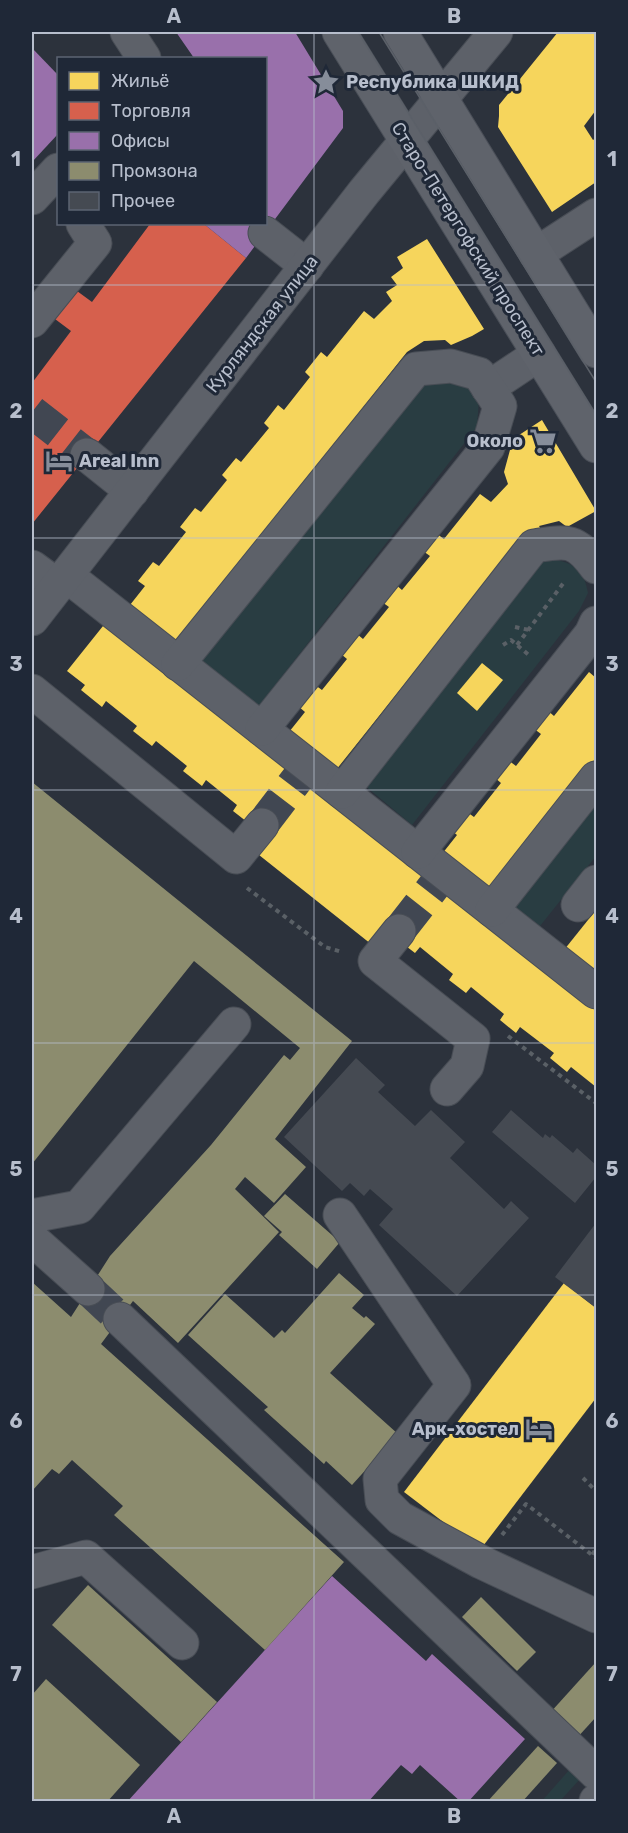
<svg xmlns="http://www.w3.org/2000/svg" width="628" height="1833" viewBox="0 0 628 1833" font-family="Rubik,sans-serif">
	<style>
		.green { fill: #293d42 }
		.homes { fill: #f6d55c }
		.shops { fill: #d6604d }
		.offices { fill: #9970ab }
		.industry { fill: #8c8c6e }
		.building { fill: #454a52 }
		.lines { fill: none; stroke-linecap: round; stroke-linejoin: round }
		.minor-tunnel { stroke: #414752; stroke-width: 33; stroke-dasharray: 33 16; stroke-linecap: butt }
		.minor-casing { stroke: #484d55; stroke-width: 35 }
		.major-casing { stroke: #4a4f58; stroke-width: 35 }
		.path { stroke: #5a6066; stroke-width: 4; stroke-dasharray: 4.5 4.5; stroke-linecap: butt }
		.minor { stroke: #5d6169; stroke-width: 33 }
		.major { stroke: #5f636b; stroke-width: 33 }
		.tram { stroke: #5b6068; stroke-width: 1.5 }
		.grid { fill: none; stroke: #b7becc; stroke-width: 1.5; stroke-opacity: 0.55 }
		.labels { text-anchor: middle; dominant-baseline: central; stroke-width: 6; stroke-linejoin: round; paint-order: stroke }
		.poi-label { font-size: 18px; font-weight: bold; fill: #b7becc; stroke: #1f2837; text-anchor: start }
		.street-label { font-size: 18px; fill: #b7becc; stroke: #1f2837 }
		.neatline { fill: none; stroke: #b7becc; stroke-width: 2 }
		.grid-label { font-size: 20px; text-anchor: middle; font-weight: bold; fill: #b7becc }
	</style>
	<rect width="100%" height="100%" fill="#2c323c"/>
	<g class="green">
		<polygon points="443,377 466,383 479,399 477,427 258,707 200,661 420,384"/>
		<path d="M549 558C574 564 583 567 588 593L579 611 412 825 363 784 531 570Z"/>
		<polygon points="596,800 596,856 540,926 513,905"/>
		<polygon points="571,1768 580,1779 560,1801 541,1802"/>
	</g>
	<g class="homes">
		<polygon points="558,32 596,32 596,110 584,126 593,140 596,138 596,182 552,212 498,127 499,116 499,105"/>
		<polygon points="427,239 484,329 472,336 451,345 445,340 424,341 407,352 177,643 130,605 145,586 138,581 153,562 159,566 186,532 180,527 195,508 201,512 227,480 222,475 236,458 241,462 269,428 264,423 278,405 284,410 310,377 305,372 321,352 327,357 364,311 374,319 392,301 386,292 397,285 391,277 403,268 397,257"/>
		<polygon points="542,420 596,511 567,527 559,521 539,526 542,531 522,537 336,770 289,732 305,712 298,706 315,685 322,690 347,659 341,654 357,634 363,639 389,607 382,602 395,584 402,590 430,556 423,551 437,534 444,539 480,494 491,502 508,484 504,472 513,439"/>
		<polygon points="107,621 596,1007 596,1087 571,1067 567,1072 550,1058 554,1053 520,1027 516,1033 500,1020 504,1014 471,987 466,993 449,980 453,974 420,947 415,953 398,940 371,944 254,851 251,825 233,811 237,805 206,780 202,786 183,771 187,766 156,741 152,746 133,731 137,726 106,701 102,707 81,690 85,685 67,671"/>
		<polygon points="482,663 503,680 477,711 457,693"/>
		<polygon points="589,672 596,678 596,758 489,892 442,854 457,835 452,831 467,812 474,817 501,783 494,777 508,760 516,766 541,734 533,728 547,710 554,716"/>
		<polygon points="596,910 596,983 560,955"/>
		<polygon points="564,1283 596,1308 596,1398 480,1550 404,1492"/>
	</g>
	<polygon class="shops" points="150,224 204,224 246,258 32,524 32,383 71,331 55,319 77,291 92,302"/>
	<g class="offices">
		<polygon points="176,32 295,32 343,111 343,128 246,258 204,224 266,224 266,58 194,58"/>
		<polygon points="32,48 58,75 58,134 32,162"/>
		<polygon points="332,1576 426,1661 432,1654 525,1739 468,1802 461,1802 420,1765 412,1774 401,1765 368,1802 127,1802"/>
	</g>
	<g class="industry">
		<polygon points="32,782 352,1041 275,1139 306,1167 274,1203 245,1177 235,1189 279,1232 178,1343 133,1301 101,1344 344,1562 265,1650 114,1515 123,1506 72,1460 59,1474 52,1469 32,1491 32,1282 71,1317 110,1256 211,1145 284,1055 290,1060 300,1048 194,961 32,1164"/>
		<polygon points="285,1194 340,1242 317,1269 279,1235 282,1232 264,1216"/>
		<polygon points="339,1273 364,1295 352,1308 364,1318 366,1316 375,1324 330,1373 398,1434 352,1485 326,1461 324,1464 264,1410 268,1407 188,1335 225,1294 274,1338 282,1330 285,1333"/>
		<polygon points="88,1585 217,1702 181,1742 52,1625"/>
		<polygon points="481,1597 536,1652 517,1671 462,1617"/>
		<polygon points="596,1662 596,1717 576,1739 549,1714"/>
		<polygon points="46,1679 140,1765 107,1802 32,1802 32,1695"/>
		<polygon points="538,1746 557,1763 522,1802 487,1802"/>
	</g>
	<g class="building">
		<polygon points="356,1058 385,1085 378,1092 415,1126 431,1110 465,1142 450,1158 504,1209 511,1201 529,1218 457,1296 379,1225 393,1209 370,1189 364,1196 350,1183 342,1191 284,1137"/>
		<polygon points="511,1110 543,1138 545,1134 550,1138 552,1135 573,1153 577,1148 596,1165 596,1177 575,1203 492,1132"/>
		<polygon points="596,1223 596,1308 555,1277"/>
	</g>
	<g class="lines">
		<g class="minor-tunnel">
			<polyline points="32,412 87,455"/>
			<polyline points="262,825 301,774"/>
			<polyline points="399,931 438,881"/>
			<polyline points="88,1289 120,1319"/>
		</g>
		<defs>
			<g id="minor">
				<polyline points="127,32 144,58"/>
				<polyline points="32,198 58,170"/>
				<polyline points="265,233 307,266"/>
				<polyline points="536,254 596,215"/>
				<polyline points="32,321 95,243 83,224"/>
				<polyline points="488,388 539,354"/>
				<polyline points="87,455 132,491"/>
				<polyline points="32,567 58,586"/>
				<polyline points="66,575 596,992"/>
				<polyline points="32,619 364,192 496,32"/>
				<polyline points="178,664 416,369 451,366 479,374 500,406 488,447 262,729"/>
				<polyline points="32,691 236,857 262,825"/>
				<path d="M342 792 534 546C566 541 575 538 596 567"/>
				<polyline points="418,852 591,634 596,623"/>
				<polyline points="578,905 596,882"/>
				<polyline points="492,910 596,778"/>
				<polyline points="399,931 375,961 473,1039 467,1066 447,1089"/>
				<polyline points="340,1215 454,1385 380,1479 382,1500 400,1518 481,1562 596,1616"/>
				<polyline points="32,1216 79,1207 234,1024"/>
				<polyline points="32,1239 88,1289"/>
				<polyline points="120,1319 596,1773"/>
				<polyline points="32,1572 86,1557 182,1643"/>
				<polyline points="596,1802 596,1801"/>
			</g>
			<g id="major">
				<polyline points="339,32 596,446"/>
				<polyline points="400,32 596,351"/>
			</g>
		</defs>
		<use href="#minor" class="minor-casing"/>
		<use href="#major" class="major-casing"/>
		<g class="path">
			<polyline points="515,627 529,630"/>
			<polyline points="503,645 511,640 530,656"/>
			<polyline points="517,645 565,581"/>
			<polyline points="247,888 325,947 342,952"/>
			<polyline points="508,1036 596,1103"/>
			<polyline points="583,1478 596,1491"/>
			<polyline points="502,1535 526,1504 596,1558"/>
			<polyline points="593,1555 596,1547"/>
		</g>
		<use href="#minor" class="minor"/>
		<use href="#major" class="major"/>
		<g class="tram">
			<polyline points="358,32 596,415"/>
			<polyline points="379,32 596,382"/>
		</g>
	</g>
	<path class="grid" d="M314 32V1802M32 285H596M32 538H596M32 790H596M32 1043H596M32 1295H596M32 1548H596"/>
	<defs>
		<symbol id="sight-bare" viewBox="-9 -9 18 18"><path d="M0-6L1.8-2.2L6-1.7L2.9 1.2L3.7 5.4L0 3.3L-3.7 5.4L-2.9 1.2L-6-1.7L-1.8-2.2Z" fill="#868d9a" stroke="#1f2837" stroke-width="2.5" paint-order="stroke"/></symbol>
		<symbol id="supermarket-bare" viewBox="-9 -9 18 18"><path d="M-6-5.5h2.5l.6 2H6L4.5 2H-2.5L-4.4-4H-6ZM-1.5 3.2a1.3 1.3 0 1 0 .1 0ZM3 3.2a1.3 1.3 0 1 0 .1 0Z" fill="#868d9a" stroke="#1f2837" stroke-width="2.5" paint-order="stroke"/></symbol>
		<symbol id="hotel-bare" viewBox="-9 -9 18 18"><path d="M-6-4.5h1.5V1H6V5H4.5V3h-9V5H-6ZM-4 0a1.8 1.8 0 1 1 3.6 0ZM.5 0V-2.5h3Q6-2.5 6 0Z" fill="#868d9a" stroke="#1f2837" stroke-width="2.5" paint-order="stroke"/></symbol>
	</defs>
	<g fill-rule="evenodd">
		<use href="#sight-bare" x="307" y="63" width="38" height="38"/>
		<use href="#supermarket-bare" x="524" y="422" width="38" height="38"/>
		<use href="#hotel-bare" x="40" y="442" width="38" height="38"/>
		<use href="#hotel-bare" x="520" y="1410" width="38" height="38"/>
	</g>
	<g class="labels">
		<g class="poi-label">
			<text x="346" y="82">Республика ШКИД</text>
			<text x="523" y="441" text-anchor="end">Около</text>
			<text x="79" y="461">Areal Inn</text>
			<text x="519" y="1429" text-anchor="end">Арк-хостел</text>
		</g>
		<g class="street-label">
			<text transform="translate(468 239) rotate(58)">Старо-Петергофский проспект</text>
			<text transform="translate(262 324) rotate(-52)">Курляндская улица</text>
		</g>
	</g>
	<rect width="628" height="1833" fill="none" stroke="#1f2837" stroke-width="66"/>
	<rect x="57" y="57" width="210" height="168" fill="#1f2837" stroke="#5c6473" stroke-width="1.5"/>
	<rect x="69" y="72" width="30" height="18" fill="#f6d55c" stroke="#5c6473" stroke-width="1.5"/>
	<text x="111" y="87" font-size="18" fill="#b7becc">Жильё</text>
	<rect x="69" y="102" width="30" height="18" fill="#d6604d" stroke="#5c6473" stroke-width="1.5"/>
	<text x="111" y="117" font-size="18" fill="#b7becc">Торговля</text>
	<rect x="69" y="132" width="30" height="18" fill="#9970ab" stroke="#5c6473" stroke-width="1.5"/>
	<text x="111" y="147" font-size="18" fill="#b7becc">Офисы</text>
	<rect x="69" y="162" width="30" height="18" fill="#8c8c6e" stroke="#5c6473" stroke-width="1.5"/>
	<text x="111" y="177" font-size="18" fill="#b7becc">Промзона</text>
	<rect x="69" y="192" width="30" height="18" fill="#454a52" stroke="#5c6473" stroke-width="1.5"/>
	<text x="111" y="207" font-size="18" fill="#b7becc">Прочее</text>
	<rect x="33" y="33" width="562" height="1767" class="neatline"/>
	<g class="grid-label">
		<text x="174" y="23">A</text>
		<text x="454" y="23">B</text>
		<text x="16" y="166">1</text>
		<text x="612" y="166">1</text>
		<text x="16" y="418">2</text>
		<text x="612" y="418">2</text>
		<text x="16" y="671">3</text>
		<text x="612" y="671">3</text>
		<text x="16" y="923">4</text>
		<text x="612" y="923">4</text>
		<text x="16" y="1176">5</text>
		<text x="612" y="1176">5</text>
		<text x="16" y="1428">6</text>
		<text x="612" y="1428">6</text>
		<text x="16" y="1681">7</text>
		<text x="612" y="1681">7</text>
		<text x="174" y="1823">A</text>
		<text x="454" y="1823">B</text>
	</g>
</svg>
